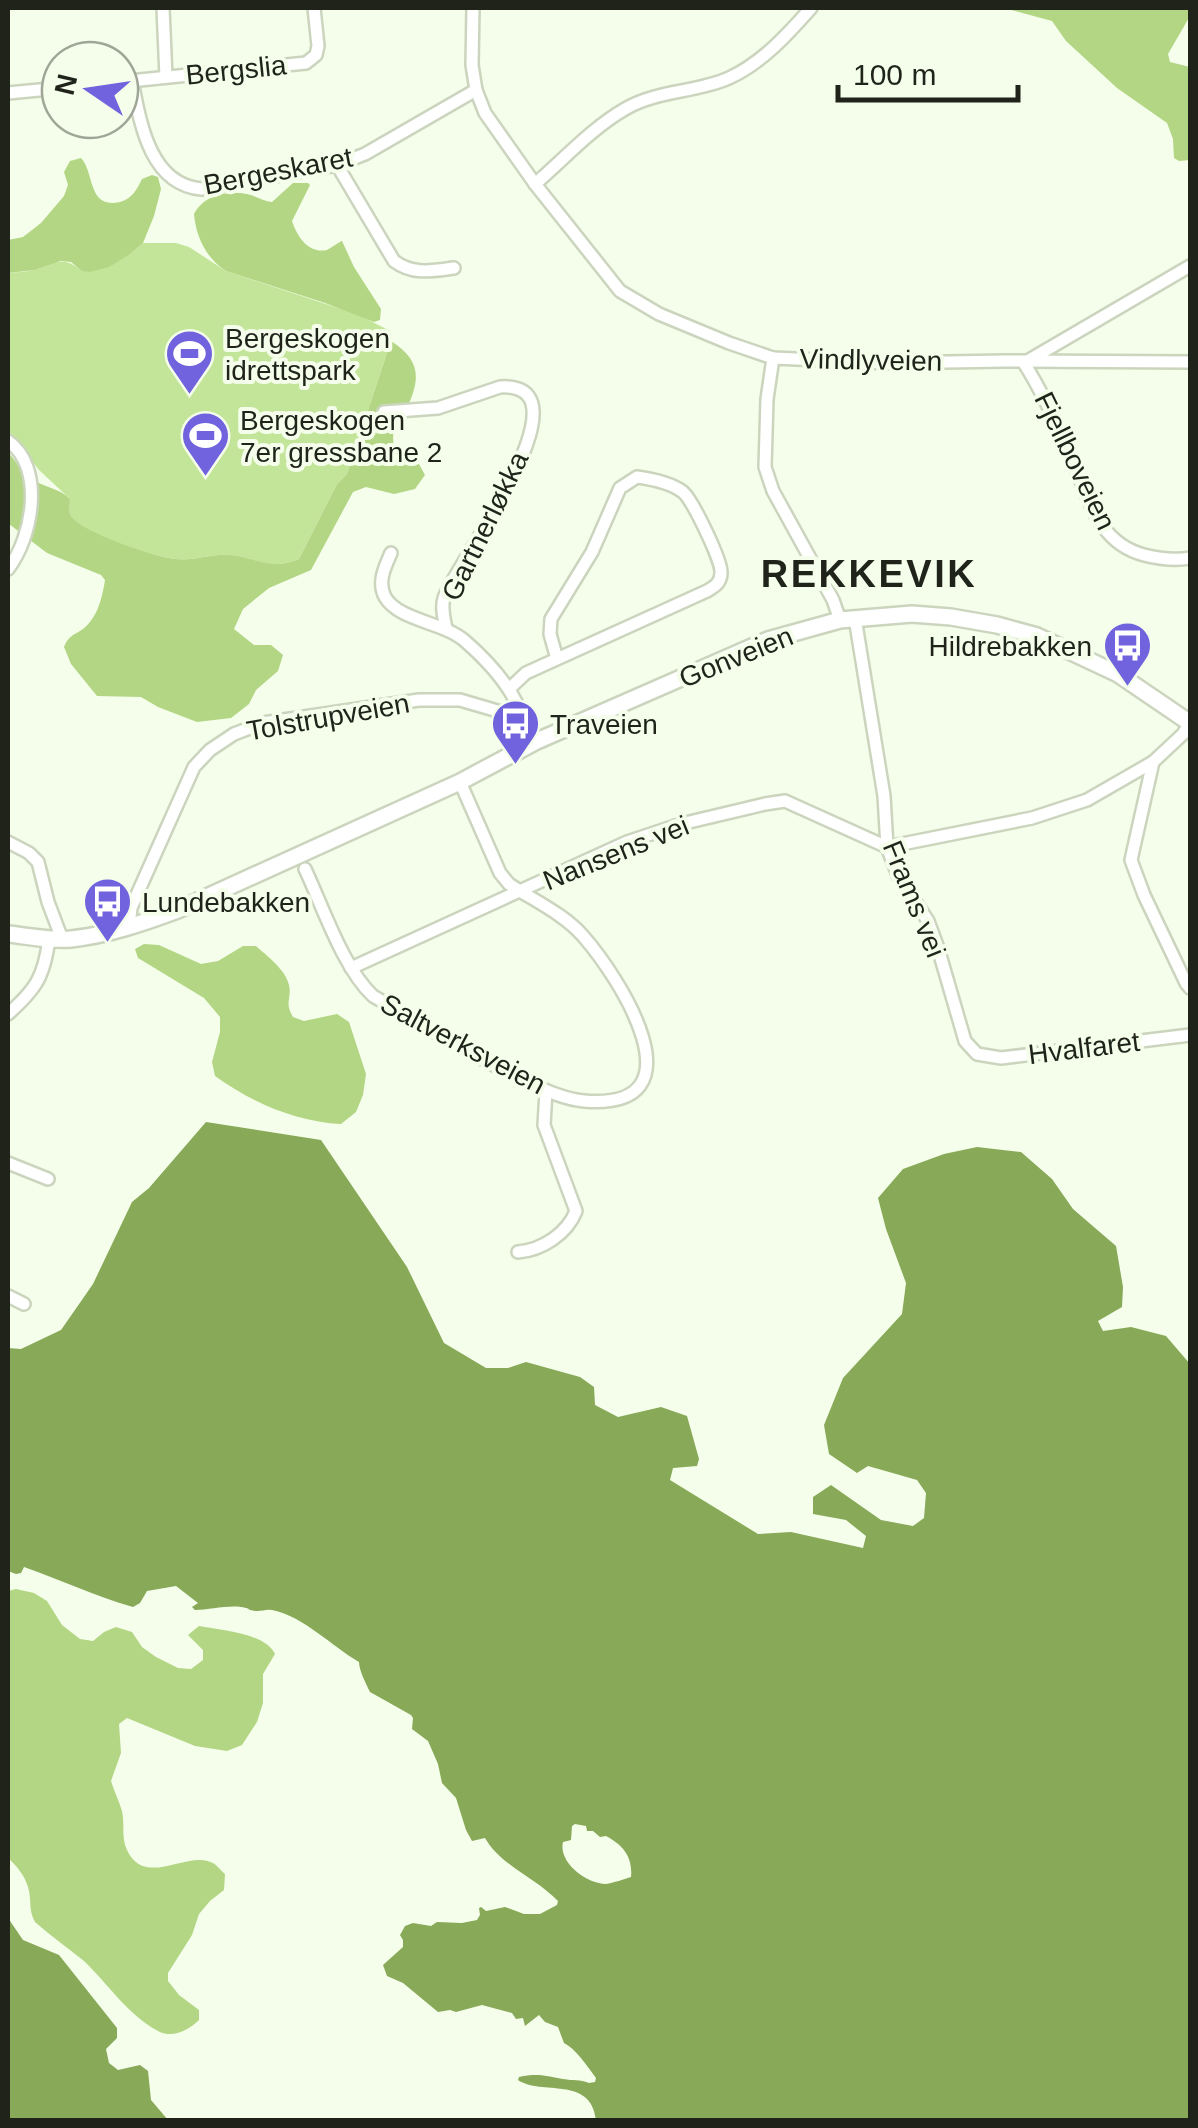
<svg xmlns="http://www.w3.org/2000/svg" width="1198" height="2128" viewBox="0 0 1198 2128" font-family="Helvetica,sans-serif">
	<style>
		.green { fill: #c3e599 }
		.forest { fill: #b3d684 }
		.water { fill: #87a958; fill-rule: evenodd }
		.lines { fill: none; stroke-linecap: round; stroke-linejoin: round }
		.street-casing { stroke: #cbd5be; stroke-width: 16 }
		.secondary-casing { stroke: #cbd5be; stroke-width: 20 }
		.street { stroke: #fff; stroke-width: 11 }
		.secondary { stroke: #fff; stroke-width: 15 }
		.labels { text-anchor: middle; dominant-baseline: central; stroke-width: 8; stroke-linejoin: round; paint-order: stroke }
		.street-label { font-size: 28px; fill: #1f231a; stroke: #f5feeb }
		.poi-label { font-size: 28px; fill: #1f231a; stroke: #f5feeb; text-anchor: start }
		.district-label { font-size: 38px; font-weight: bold; letter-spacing: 2.5px; fill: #1f231a; stroke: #f5feeb }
	</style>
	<rect width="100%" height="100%" fill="#f5feeb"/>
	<path class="green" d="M143 243H176L189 247 226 271 359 315 390 331 391 341 347 474 337 484 299 559C269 571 258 558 230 555 212 553 195 561 176 559 157 558 76 532 70 514 69 509 70 504 70 499L39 470 8 430V273C16 272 25 272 34 270 56 265 61 254 82 271L130 254Z"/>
	<g class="forest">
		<polygon points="1004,8 1190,8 1190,16 1168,54 1170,62 1190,67 1190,160 1179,161 1174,158 1173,139 1167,123 1117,88 1066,41 1052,21"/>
		<path d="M81 158C95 173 87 209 120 202 132 199 137 189 142 179L152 175 158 177 161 189 154 216 143 243 130 254 109 267 90 272 82 271 71 262 61 261 35 270 8 273V240L23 237 41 223 64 196 68 185 64 172 70 161Z"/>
		<path d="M293 183H308L310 185 292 221C297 236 308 254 327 250 329 249 341 241 342 241L354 267 381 309 380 320 374 322 325 303 226 271C206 258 196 237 194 214 204 195 226 190 247 194 256 196 263 201 272 202Z"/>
		<path d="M391 341C421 360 421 379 406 410 403 417 395 424 394 432 392 437 394 443 394 448L403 458 419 464 425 475 415 489 394 494 366 487 353 492 311 570 269 588 243 609 234 629 254 645H271L283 655 278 671 256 690 249 704 231 718 197 722 158 707 141 697 97 696 71 664 64 647C69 635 73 636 83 629 98 617 102 598 105 580L101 575 47 553 9 524 8 452C15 460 22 472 31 479 44 487 59 488 70 499 70 504 69 509 70 514 76 531 158 558 176 559 195 561 212 553 231 555 258 558 269 571 299 559L337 484 347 474Z"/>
		<path d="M144 944 159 945 201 964 218 961 243 946H256C266 955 286 970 289 985 292 999 284 1002 293 1017L304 1021 337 1014 349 1022 366 1074 363 1095 356 1112 341 1124C296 1122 251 1102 215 1076L212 1062 220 1032V1017L204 998 138 958 135 949Z"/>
		<path d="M16 1589 34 1593 47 1601 62 1625 80 1639 93 1641 104 1632 116 1627 132 1632 142 1647 156 1657 178 1668 191 1669 203 1660V1650L188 1635 199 1626C221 1630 265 1633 275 1654L263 1674V1703L257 1722 242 1745 227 1751 195 1746 127 1718 119 1724 121 1753 111 1781C114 1791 119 1801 122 1811 125 1823 121 1838 127 1850 145 1889 188 1849 213 1863 218 1866 221 1871 225 1874L224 1890 210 1901 199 1914 192 1935 168 1973V1981L179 1995 199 2010V2020C189 2030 172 2039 158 2031 129 2016 107 1983 84 1961 68 1948 51 1936 35 1922 28 1910 32 1900 28 1887 25 1876 16 1865 8 1858V1591Z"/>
	</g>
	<g class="water">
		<path d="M206 1122 321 1140 407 1267 444 1343 486 1368H508L526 1362 580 1377 594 1387 595 1405 618 1417 661 1407 687 1416 699 1459 697 1466 673 1468 670 1480 758 1534 791 1532 863 1548 866 1536 846 1520 813 1514V1497L831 1485 881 1520 913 1526 924 1518 926 1493 917 1480 868 1466 857 1473 829 1454 824 1425 843 1378 902 1314 906 1283 886 1229 878 1198 903 1169 944 1154 977 1147 1021 1152 1052 1179 1073 1209 1116 1246 1123 1287 1122 1307 1098 1321 1103 1331 1131 1327 1166 1336 1190 1364V2120H596C591 2075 541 2096 518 2080L519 2077C538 2073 545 2076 563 2079 574 2081 579 2079 589 2083L595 2082 596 2078C587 2066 576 2049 564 2043L558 2027 545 2022 539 2015 525 2026 523 2018 516 2019 512 2013 482 2005 456 2012 450 2010 438 2012 403 1983 387 1976 383 1965 403 1947V1940L400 1935 405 1926 413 1923 431 1926 437 1922 462 1923 477 1920 480 1915 479 1908 481 1907 486 1911 505 1907 524 1914H540L557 1905 558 1901C536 1878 500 1865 485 1838L472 1841 466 1830 456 1798 442 1783 438 1764 428 1741 412 1729 413 1718 411 1715 370 1692C366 1684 359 1670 359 1662 331 1646 305 1617 272 1610 266 1609 263 1611 257 1611 244 1610 254 1609 241 1607 227 1605 209 1610 195 1610L192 1607 198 1603 176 1586 147 1591 140 1603 133 1607C95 1596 61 1580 24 1567L21 1573 16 1574 8 1571V1348L21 1349 61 1330 93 1284 132 1202 149 1188ZM575 1824 586 1826 587 1831H593L600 1837 606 1836C623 1845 633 1857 631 1877 625 1879 613 1883 606 1884 586 1884 558 1862 563 1842L571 1840 572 1826Z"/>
		<polygon points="8,1918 23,1940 59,1955 117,2028 117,2038 106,2049 109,2063 118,2070 140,2065 148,2071 151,2100 168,2120 8,2120"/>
	</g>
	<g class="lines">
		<defs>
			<g id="street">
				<polyline points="163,8 166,77"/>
				<polyline points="473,8 472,65 476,90 485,113 535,184 620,291 659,314 729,343 773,358"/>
				<path d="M132 81C140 121 149 184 201 189L337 165 365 154 476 90"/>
				<polyline points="120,82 306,63 316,55 318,46 314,8"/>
				<polyline points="8,93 60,88"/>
				<path d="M337 165 394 261C413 275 431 271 454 268"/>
				<path d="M535 184C564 159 592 128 625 109 657 90 695 93 729 78 762 63 788 34 811 8"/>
				<path d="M1190 266 1024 363C1043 393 1059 428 1073 461 1089 499 1098 543 1144 555 1160 559 1174 561 1190 558"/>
				<path d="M384 412 438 408 500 387C597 381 451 571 444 598 441 608 444 618 446 628"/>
				<path d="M8 441C45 467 33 537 8 569"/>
				<path d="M391 553C385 567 377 582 385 597 399 621 444 622 465 641 481 655 500 675 511 693 520 709 528 725 537 741"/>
				<polyline points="855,618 884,796 887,847 898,875 928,921 938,948 965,1041 977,1054 1001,1058 1190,1035"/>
				<polyline points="840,620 833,600 773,491 765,467 767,399 773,358 890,363 1004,361 1190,362"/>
				<path d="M509 689 526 673 707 591C714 587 721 583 721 573 722 561 693 501 683 492 671 483 652 479 637 477L620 488 592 552 551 619 550 634 557 659"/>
				<polyline points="1190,723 1183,734 1153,762 1131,860 1144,895 1186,983 1190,988"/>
				<polyline points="8,842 29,853 38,862 48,902 62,939"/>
				<path d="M305 869C323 907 343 968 373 996 422 1024 469 1054 519 1078 539 1087 561 1099 584 1101 705 1111 620 978 583 936 564 914 533 900 509 884L500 873 460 782"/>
				<polyline points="129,927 131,908 194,767 210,750 234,734 263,723 419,700 460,700 525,719"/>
				<polyline points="351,968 627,842 681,824 765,804 785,801 887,847 1032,818 1087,800 1153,762"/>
				<path d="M8 1014C36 989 44 977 49 939"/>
				<polyline points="8,1163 48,1179"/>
				<path d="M518 1252C542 1250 567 1234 576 1211L544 1125 546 1091"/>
				<polyline points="8,1296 24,1304"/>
			</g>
			<path id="secondary" d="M8 934C28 936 50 941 71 939 108 935 143 923 178 910L460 782 537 741 768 640 840 620 912 614 951 617 997 625 1037 636 1118 674 1190 723"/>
		</defs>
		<use href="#street" class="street-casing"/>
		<use href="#secondary" class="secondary-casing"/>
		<use href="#street" class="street"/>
		<use href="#secondary" class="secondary"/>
	</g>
	<defs>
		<symbol id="stadium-pin" viewBox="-11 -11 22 30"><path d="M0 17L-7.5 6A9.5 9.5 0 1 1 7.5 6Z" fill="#7063dd" stroke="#f5feeb"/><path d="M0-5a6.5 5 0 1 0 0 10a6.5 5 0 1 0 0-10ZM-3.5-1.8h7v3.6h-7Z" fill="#fff"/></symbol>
		<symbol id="bus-pin" viewBox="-11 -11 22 30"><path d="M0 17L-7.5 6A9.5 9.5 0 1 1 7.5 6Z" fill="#7063dd" stroke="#f5feeb"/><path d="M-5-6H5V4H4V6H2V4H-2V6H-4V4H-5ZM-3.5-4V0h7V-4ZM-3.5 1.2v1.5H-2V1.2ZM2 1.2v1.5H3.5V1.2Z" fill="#fff"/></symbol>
	</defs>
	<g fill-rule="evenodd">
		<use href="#stadium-pin" x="162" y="326" width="55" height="75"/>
		<use href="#stadium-pin" x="178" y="408" width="55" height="75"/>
		<use href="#bus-pin" x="1100" y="618" width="55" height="75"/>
		<use href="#bus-pin" x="488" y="696" width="55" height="75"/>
		<use href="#bus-pin" x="80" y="874" width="55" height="75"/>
	</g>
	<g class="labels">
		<g class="street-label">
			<text transform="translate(236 70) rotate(-6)">Bergslia</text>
			<text transform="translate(278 171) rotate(-11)">Bergeskaret</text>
			<text transform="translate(871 360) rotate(1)">Vindlyveien</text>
			<text transform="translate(1075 461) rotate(64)">Fjellboveien</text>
			<text transform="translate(485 526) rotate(-64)">Gartnerløkka</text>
			<text transform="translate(736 657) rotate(-22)">Gonveien</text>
			<text transform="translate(328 717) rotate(-10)">Tolstrupveien</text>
			<text transform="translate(616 853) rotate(-22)">Nansens vei</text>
			<text transform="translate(914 899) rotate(68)">Frams vei</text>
			<text transform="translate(463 1044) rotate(28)">Saltverksveien</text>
			<text transform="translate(1084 1048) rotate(-7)">Hvalfaret</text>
		</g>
		<g class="poi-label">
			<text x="225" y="338">Bergeskogen<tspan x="225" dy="32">idrettspark</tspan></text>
			<text x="240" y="420">Bergeskogen<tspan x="240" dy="32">7er gressbane 2</tspan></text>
			<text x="1092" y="646" text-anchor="end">Hildrebakken</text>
			<text x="550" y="724">Traveien</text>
			<text x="142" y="902">Lundebakken</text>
		</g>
		<g class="district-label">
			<text x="869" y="574">REKKEVIK</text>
		</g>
	</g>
	<rect width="1198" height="2128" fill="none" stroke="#1f231a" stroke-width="20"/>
	<g transform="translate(90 90) rotate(283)"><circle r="48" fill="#f5feeb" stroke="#9fa697" stroke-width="2.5"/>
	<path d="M0-8L18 38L0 25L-18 38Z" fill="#7063dd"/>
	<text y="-15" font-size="28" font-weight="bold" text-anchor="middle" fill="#1f231a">N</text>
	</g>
	<path d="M838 85v15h180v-15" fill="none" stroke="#1f231a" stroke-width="5"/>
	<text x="853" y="85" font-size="30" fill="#1f231a" stroke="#f5feeb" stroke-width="8" paint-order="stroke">100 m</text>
</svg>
